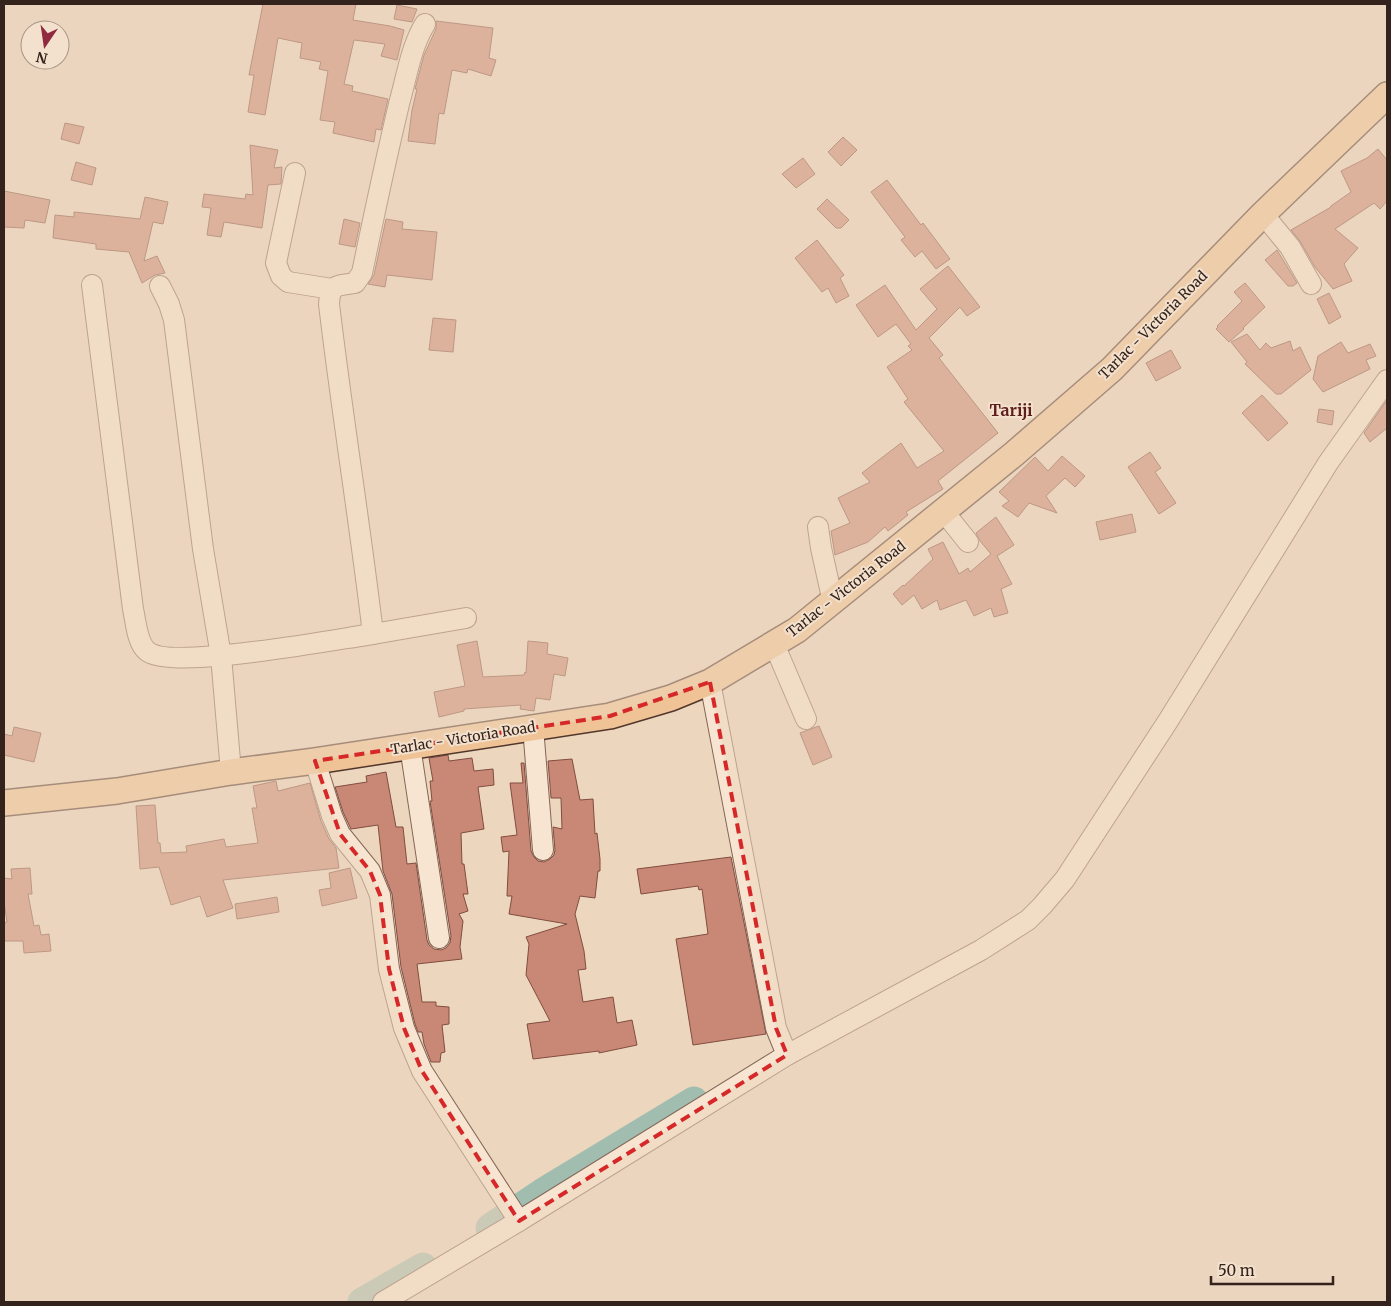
<svg xmlns="http://www.w3.org/2000/svg" width="1391" height="1306" viewBox="0 0 1391 1306" font-family="Merriweather,serif">
	<style>
		.lines { fill: none; stroke-linecap: round; stroke-linejoin: round }
		.river { stroke: #a1bdb0; stroke-width: 29 }
		.building { fill: #c98875; stroke: #814d3f }
		.minor-casing { stroke: #836758; stroke-width: 22 }
		.major-casing { stroke: #51362c; stroke-width: 28 }
		.minor { stroke: #f7e4d1; stroke-width: 20 }
		.major { stroke: #efc396; stroke-width: 25 }
		.marked { fill: none; stroke: #d62828; stroke-width: 4; stroke-dasharray: 10 6; stroke-linejoin: round }
		.labels { text-anchor: middle; dominant-baseline: central; stroke-width: 4; stroke-linejoin: round; paint-order: stroke }
		.street-label { font-size: 14px; fill: #33231c; stroke: #f3e1cd }
		.quarter-label { font-size: 16px; font-weight: bold; fill: #5e1e1d; stroke: #f3e1cd }
	</style>
	<rect width="100%" height="100%" fill="#ecd6be"/>
	<g class="lines">
		<g class="river">
			<polyline points="490,1228 542,1193 694,1101"/>
			<polyline points="362,1302 423,1267"/>
		</g>
	</g>
	<g class="building">
		<polygon points="263,4 356,4 353,20 390,26 404,30 397,60 381,56 385,44 354,40 344,84 353,86 352,91 388,99 381,130 376,129 374,142 333,133 335,122 320,120 328,71 319,69 321,62 300,58 302,43 278,38 265,115 248,112 254,75 249,75"/>
		<polygon points="397,5 417,9 412,22 394,19"/>
		<polygon points="436,21 493,28 489,58 496,60 491,76 468,69 467,73 452,70 444,114 439,113 435,144 408,141 412,110 417,89 415,89 424,55 436,29"/>
		<polygon points="65,123 84,127 79,144 61,139"/>
		<polygon points="843,137 857,150 841,166 828,152"/>
		<polygon points="250,145 278,150 274,168 282,167 281,184 268,185 262,228 224,222 221,237 207,235 211,208 202,207 204,194 245,199 246,194 253,195"/>
		<polygon points="1378,149 1387,160 1387,201 1380,209 1374,203 1335,229 1358,248 1344,264 1352,281 1333,289 1315,267 1300,241 1291,230 1331,207 1331,206 1351,192 1341,171 1367,158"/>
		<polygon points="803,158 815,174 796,188 782,174"/>
		<polygon points="76,162 96,168 92,185 71,180"/>
		<polygon points="887,180 921,225 923,223 950,259 936,269 922,251 915,257 901,240 905,237 871,192"/>
		<polygon points="4,191 50,200 45,223 25,220 24,228 4,227"/>
		<polygon points="145,197 168,202 163,224 153,222 144,261 157,256 165,273 155,275 142,283 129,252 96,249 96,244 53,238 55,215 74,217 74,212 140,219"/>
		<polygon points="827,199 849,220 841,228 836,228 817,209"/>
		<polygon points="344,219 360,223 355,247 339,244"/>
		<polygon points="386,219 403,222 402,229 437,232 432,280 387,275 385,287 368,284 374,275"/>
		<polygon points="817,240 844,275 840,278 849,296 836,303 828,288 822,292 795,258"/>
		<polygon points="1277,250 1297,283 1293,286 1288,286 1265,260"/>
		<polygon points="948,266 980,307 967,316 960,307 929,338 943,355 939,358 998,433 938,481 943,489 906,512 908,515 888,531 885,527 868,542 835,555 831,531 850,523 838,498 870,482 862,473 901,443 917,468 944,451 904,402 908,399 887,367 912,350 908,346 911,344 896,324 878,337 856,305 885,285 916,330 937,309 920,289"/>
		<polygon points="1245,283 1265,307 1243,328 1244,329 1229,342 1216,329 1218,327 1217,326 1242,301 1234,292"/>
		<polygon points="1329,293 1341,317 1329,324 1317,299"/>
		<polygon points="433,318 456,320 453,352 429,350"/>
		<polygon points="1247,334 1260,350 1266,343 1271,348 1290,341 1293,351 1300,347 1311,370 1281,394 1276,394 1245,364 1247,362 1231,342"/>
		<polygon points="1341,342 1348,353 1370,344 1376,356 1366,360 1370,369 1323,392 1313,379 1318,356"/>
		<polygon points="1171,350 1181,368 1156,381 1146,363"/>
		<polygon points="1262,395 1288,423 1268,441 1242,413"/>
		<polygon points="1387,400 1387,428 1370,442 1364,433"/>
		<polygon points="1319,409 1334,411 1332,425 1317,422"/>
		<polygon points="1150,452 1161,468 1155,472 1176,503 1159,514 1128,467"/>
		<polygon points="1062,456 1085,476 1075,487 1065,478 1046,496 1057,513 1029,503 1018,517 1002,506 1009,501 999,492 1035,457 1048,471"/>
		<polygon points="1132,514 1136,532 1100,540 1096,522"/>
		<polygon points="996,517 1014,545 997,556 1012,584 1001,589 1008,613 994,617 991,608 974,616 966,600 940,610 937,600 922,609 914,595 902,605 893,594 903,585 904,586 933,559 928,549 943,542 959,574 968,568 970,572 991,554 980,541 976,533"/>
		<polygon points="477,641 483,677 524,675 525,672 526,673 528,641 548,643 547,654 568,658 565,676 554,674 550,700 536,698 534,711 520,709 521,705 464,709 464,711 439,717 434,692 465,686 457,645"/>
		<polygon points="819,726 832,757 813,765 800,733"/>
		<polygon points="14,727 41,733 34,762 4,755 4,734 12,736"/>
		<polygon points="448,755 449,761 472,758 474,771 493,769 494,785 478,787 484,829 461,833 462,864 464,864 468,894 463,894 468,911 459,914 463,921 460,947 462,959 417,964 422,1002 436,1002 436,1006 449,1007 449,1024 442,1025 445,1052 441,1053 440,1062 431,1062 424,1044 422,1032 418,1032 415,1024 401,967 392,894 383,871 378,825 351,829 343,812 335,787 367,782 366,776 386,772 396,827 403,827 407,864 416,863 427,940 429,945 434,949 441,950 446,948 450,943 451,936 430,801 432,801 430,781 433,781 429,758"/>
		<polygon points="572,759 580,800 593,799 595,834 597,833 600,859 600,871 598,871 595,898 580,896 575,914 584,951 586,969 578,970 583,1002 613,997 617,1023 632,1020 637,1045 599,1053 599,1051 533,1059 527,1024 550,1021 526,975 529,944 526,937 567,924 509,914 512,896 507,896 509,851 503,852 501,837 517,835 510,783 523,783 521,763 524,763 531,851 534,857 538,861 544,862 550,859 554,855 555,850 553,827 562,829 561,798 551,798 548,761"/>
		<polygon points="276,781 278,791 310,783 321,821 329,839 336,848 339,868 223,880 233,908 207,917 200,896 171,905 159,867 140,869 136,806 155,805 158,843 160,843 161,853 187,852 186,846 224,839 226,847 258,843 252,808 257,808 253,786"/>
		<polygon points="731,857 766,1034 693,1045 676,939 708,934 702,889 699,890 698,886 641,894 637,869"/>
		<polygon points="30,868 32,894 28,894 34,926 39,925 41,935 49,934 51,951 24,953 23,941 4,941 4,923 7,922 4,902 4,878 12,879 11,869"/>
		<polygon points="350,868 357,898 322,906 319,890 331,888 329,873"/>
		<polygon points="277,897 279,912 237,919 235,904"/>
	</g>
	<g class="lines">
		<defs>
			<g id="minor">
				<polyline points="295,173 276,263 281,276 288,282 332,289"/>
				<polyline points="1263,214 1290,247 1311,284"/>
				<path d="M92 285 133 609C136 622 137 643 147 651 170 671 337 639 373 634 360 524 342 414 329 304 330 283 338 286 355 283L362 273C374 215 386 158 400 100 407 75 411 47 425 24"/>
				<polyline points="160,286 169,304 174,320 203,549 221,656 231,772"/>
				<polyline points="944,512 968,542"/>
				<polyline points="818,527 821,548 833,602"/>
				<polyline points="373,634 466,618"/>
				<polyline points="774,644 806,719"/>
				<polyline points="533,727 543,850"/>
				<polyline points="410,746 439,938"/>
				<polyline points="315,761 332,816 340,834 370,871 380,895 389,969 404,1028 422,1071 519,1221"/>
				<polyline points="787,1055 981,950 1028,920 1042,906 1065,879 1168,721 1328,463 1387,380"/>
				<polyline points="383,1302 519,1221 787,1055 776,1028 710,682"/>
			</g>
			<polyline id="major" points="4,803 117,791 231,772 315,761 610,716 671,698 710,682 797,630 1014,454 1112,369 1263,214 1387,95"/>
		</defs>
		<use href="#minor" class="minor-casing"/>
		<use href="#major" class="major-casing"/>
		<use href="#minor" class="minor"/>
		<use href="#major" class="major"/>
	</g>
	<path d="M0 0H1391V1306H0ZM710 682 776 1028 787 1055 519 1221 422 1071 404 1028 389 969 380 895 370 871 340 834 315 761 610 716Z" fill="#ecd6be" fill-opacity=".55" fill-rule="evenodd"/>
	<path class="marked" d="M710 682 776 1028 787 1055 519 1221 422 1071 404 1028 389 969 380 895 370 871 340 834 315 761 610 716Z"/>
	<g class="labels">
		<g class="street-label">
			<text transform="translate(1153 325) rotate(-45)">Tarlac - Victoria Road</text>
			<text transform="translate(846 589) rotate(-38)">Tarlac - Victoria Road</text>
			<text transform="translate(463 738) rotate(-9)">Tarlac - Victoria Road</text>
		</g>
		<g class="quarter-label">
			<text x="1011" y="410">Tariji</text>
		</g>
	</g>
	<rect width="1391" height="1306" fill="none" stroke="#33231c" stroke-width="10"/>
	<g transform="translate(45 45) rotate(193)"><circle r="24" fill="#f3e1cd" stroke="#a69586"/>
	<path d="M0-4L9 19L0 12L-9 19Z" fill="#902a3e"/>
	<text y="-8" font-size="14" font-weight="bold" text-anchor="middle" fill="#33231c">N</text>
	</g>
	<path d="M1211 1276v8h122v-8" fill="none" stroke="#33231c" stroke-width="2.5"/>
	<text x="1218" y="1276" font-size="15" fill="#33231c" stroke="#f3e1cd" stroke-width="4" paint-order="stroke">50 m</text>
</svg>
